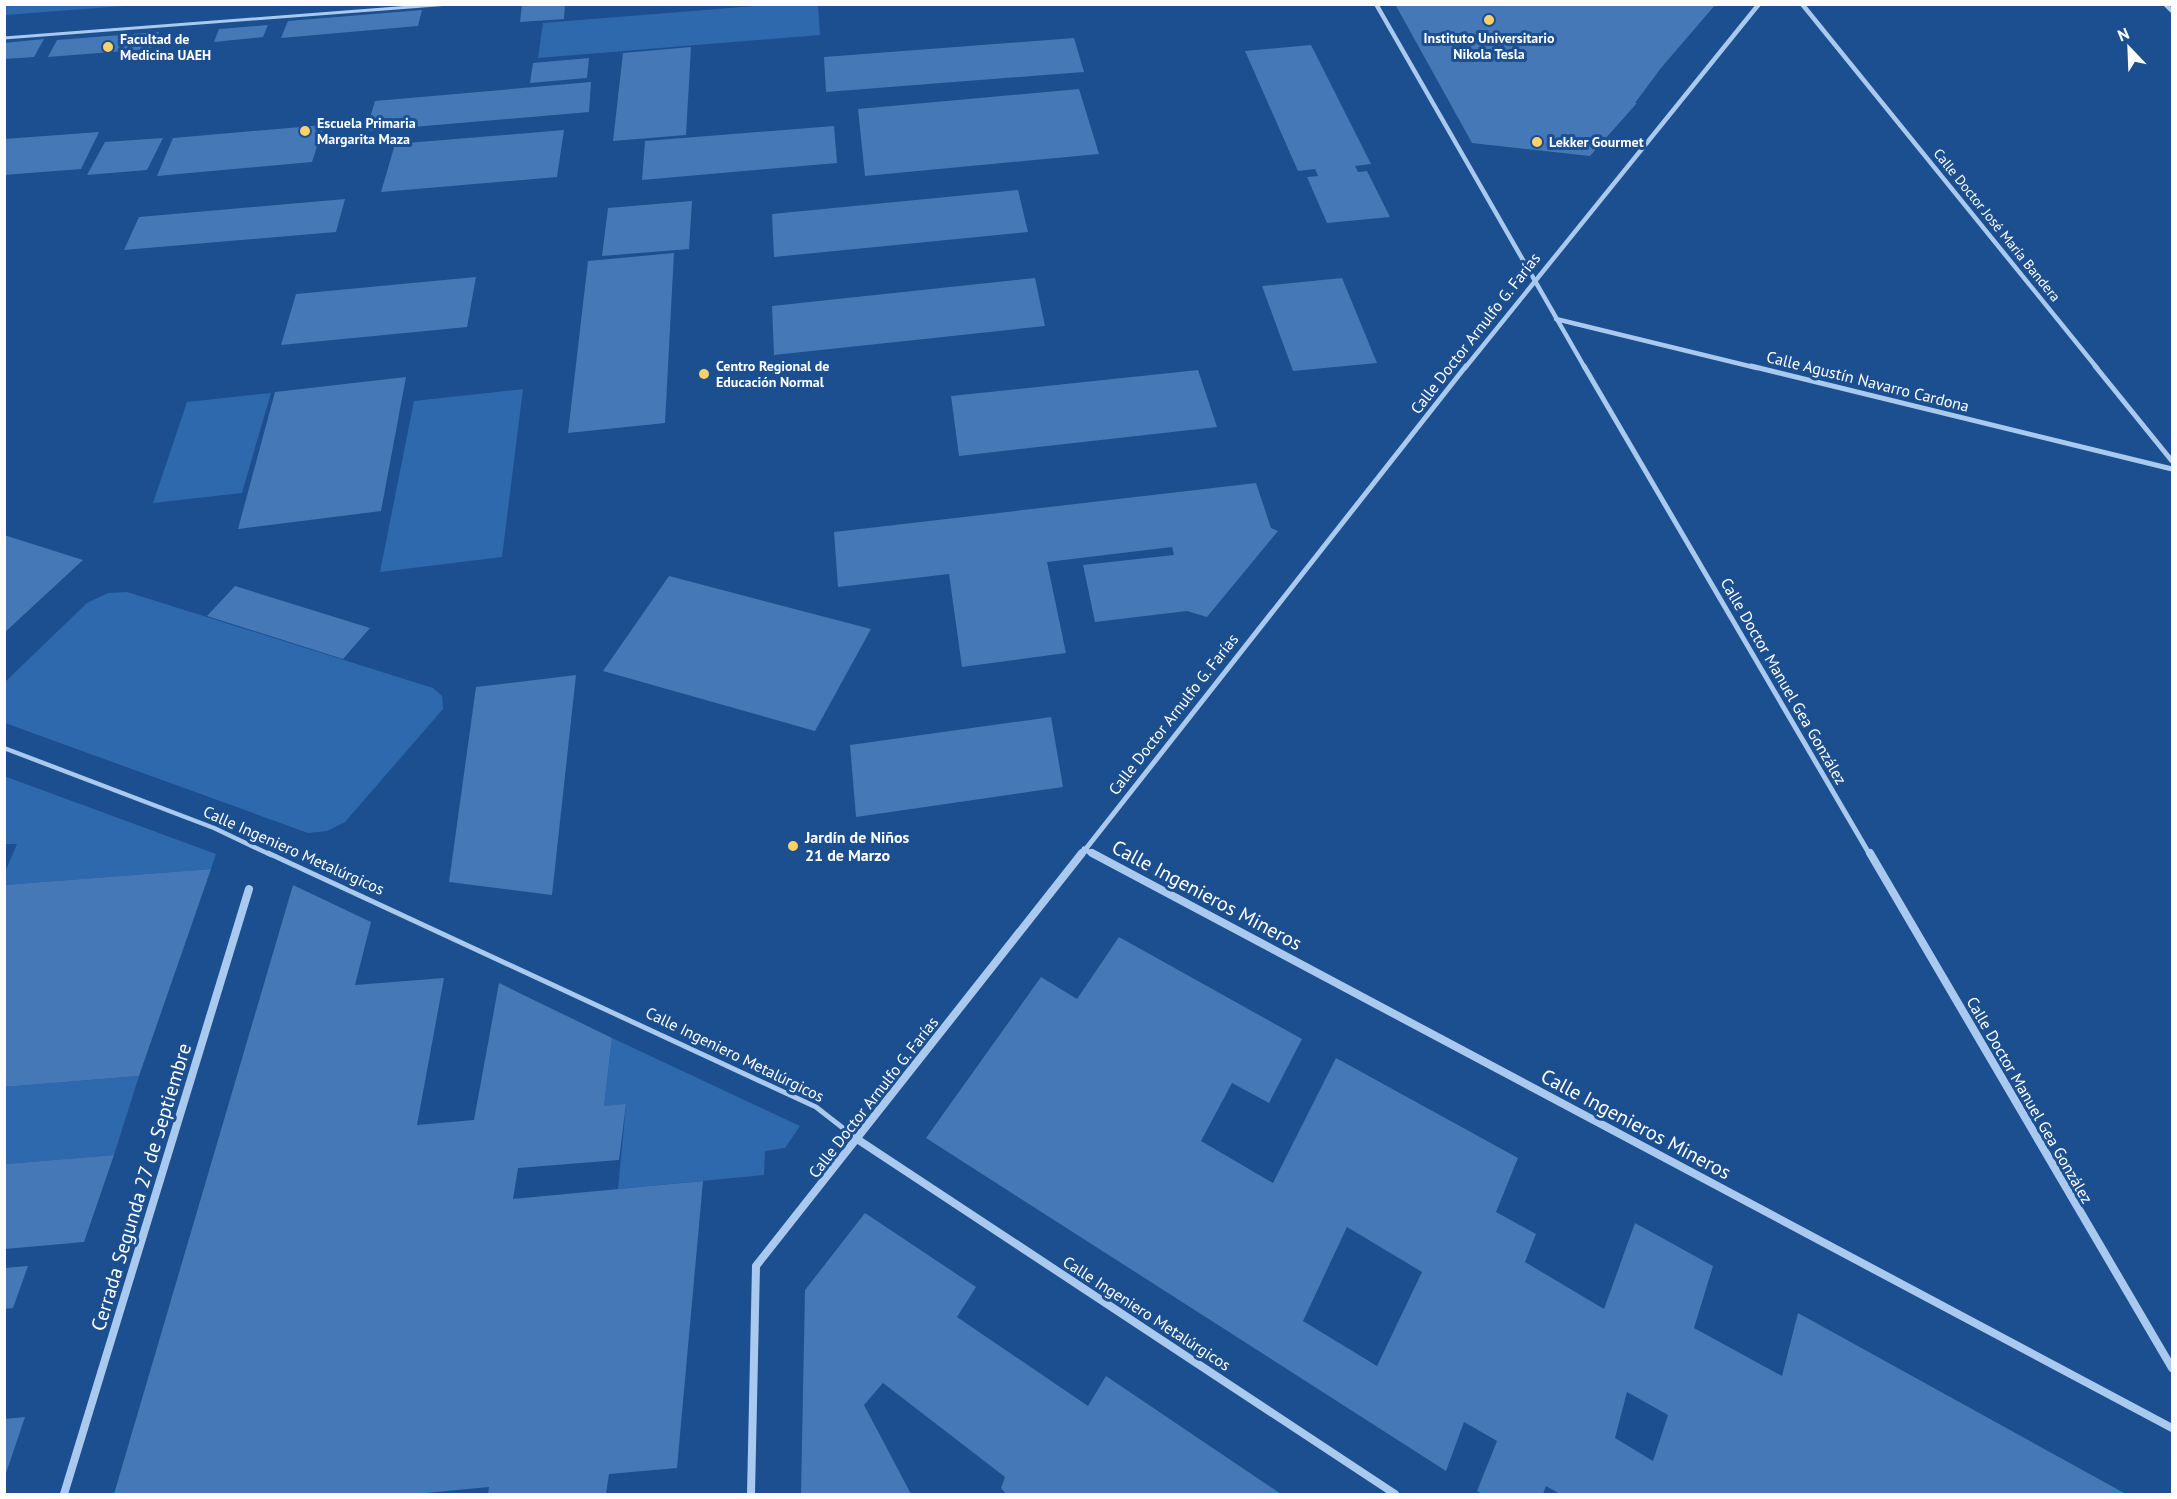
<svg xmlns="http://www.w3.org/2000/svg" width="2177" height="1499" viewBox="0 0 2177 1499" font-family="'PT Sans',sans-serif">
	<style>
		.green { fill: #2e69ad }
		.building { fill: #4478b7; fill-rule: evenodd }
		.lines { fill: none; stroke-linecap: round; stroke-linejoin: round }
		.service-far2 { stroke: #a9c9ee; stroke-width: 3 }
		.service-far1 { stroke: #a9c9ee; stroke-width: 4.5 }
		.service { stroke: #a9c9ee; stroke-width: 5 }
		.minor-far2 { stroke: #a9c9ee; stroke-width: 4.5 }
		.minor-far1 { stroke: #a9c9ee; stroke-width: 5 }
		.minor { stroke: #a9c9ee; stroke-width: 8 }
		.poi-dot { fill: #ffd166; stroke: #1b4f8f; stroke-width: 2 }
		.labels { text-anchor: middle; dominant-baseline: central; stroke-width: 6; stroke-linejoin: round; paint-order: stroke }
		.far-poi-label { font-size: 14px; font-weight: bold; fill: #fff; stroke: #1b4f8f; text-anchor: start }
		.far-street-label { font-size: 14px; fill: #fff; stroke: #1b4f8f }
		.street-label { font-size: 16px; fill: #fff; stroke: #1b4f8f }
		.poi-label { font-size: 16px; font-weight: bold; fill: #fff; stroke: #1b4f8f; text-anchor: start }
		.near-street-label { font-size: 20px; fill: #fff; stroke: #1b4f8f }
	</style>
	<rect width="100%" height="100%" fill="#1b4f8f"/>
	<g class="green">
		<polygon points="5,4 138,4 138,5 5,15"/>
		<polygon points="766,5 818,5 820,35 538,58 543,23"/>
		<polygon points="523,389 502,557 380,572 414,401"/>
		<polygon points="271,393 242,493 153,503 187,402"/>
		<polygon points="127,592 433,688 442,696 443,709 345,822 327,831 308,833 5,723 5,682 87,603 108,593"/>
		<polygon points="4,776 216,854 211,869 5,885 5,872 17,844 5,844"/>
		<polygon points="612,1038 800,1126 785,1148 765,1151 764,1175 618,1189 626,1105 604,1106"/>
		<polygon points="139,1076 114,1155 5,1164 5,1087"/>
	</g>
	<g class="building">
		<polygon points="522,4 565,4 564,19 520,22"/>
		<polygon points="1395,4 1716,4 1661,68 1635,103 1637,103 1590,156 1472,143"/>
		<polygon points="422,10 418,26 281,38 288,21"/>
		<polygon points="268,25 263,37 214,42 219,29"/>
		<polygon points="159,32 150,49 48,57 57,40"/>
		<polygon points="1074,38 1084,72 826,92 824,57"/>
		<polygon points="44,39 34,57 4,59 4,43"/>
		<polygon points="1311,45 1371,164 1355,166 1358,172 1367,171 1390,217 1327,223 1307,177 1318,176 1315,169 1298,171 1245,51"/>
		<polygon points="691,47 686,135 613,141 623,53"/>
		<polygon points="589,58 587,78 530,83 533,63"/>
		<polygon points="591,82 589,112 366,131 375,101"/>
		<polygon points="1079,89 1099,154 865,176 858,109"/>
		<polygon points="324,125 312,162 157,176 173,138"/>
		<polygon points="834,126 837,163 642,180 645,141"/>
		<polygon points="564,130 557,177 381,192 395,144"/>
		<polygon points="99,132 81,169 4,175 4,139"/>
		<polygon points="163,138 147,170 87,175 105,142"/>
		<polygon points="1018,190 1028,232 774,257 772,214"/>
		<polygon points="345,199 336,232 124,250 139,217"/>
		<polygon points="692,201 689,249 602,256 608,208"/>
		<polygon points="674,253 665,423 568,433 588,261"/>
		<polygon points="476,277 467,327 281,345 296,294"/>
		<polygon points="1035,278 1045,326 774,355 772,306"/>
		<polygon points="1342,278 1377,363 1293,371 1262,286"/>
		<polygon points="1198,370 1217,427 959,456 951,396"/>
		<polygon points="406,377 381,511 238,529 275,392"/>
		<polygon points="1256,483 1271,528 1278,531 1207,617 1187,611 1095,622 1083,565 1174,555 1172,547 1047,562 1066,653 962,667 949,574 838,587 834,532"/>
		<polygon points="4,535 83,560 4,633"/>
		<polygon points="669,576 871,629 815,731 603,671"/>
		<polygon points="235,586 370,628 343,659 207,616"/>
		<polygon points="576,675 552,895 449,882 476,687"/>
		<polygon points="1051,717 1063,787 856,817 850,745"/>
		<polygon points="211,869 139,1076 4,1087 4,885"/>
		<polygon points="293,885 371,922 355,985 444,978 417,1125 474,1120 499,983 612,1038 604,1106 626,1104 619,1160 518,1168 513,1199 703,1181 677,1468 609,1474 606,1494 488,1494 489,1487 415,1494 114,1494"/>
		<path d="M1119 937 1302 1039 1269 1103 1232 1083 1201 1141 1273 1183 1336 1058 1518 1158 1496 1212 1536 1234 1525 1262 1604 1309 1635 1223 1713 1266 1694 1328 1782 1376 1798 1313 2126 1494H1560L1546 1486 1543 1494H1482L1477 1491 1497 1441 1464 1422 1446 1471 926 1138 1041 977 1077 999ZM1347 1227 1422 1272 1377 1366 1303 1321ZM1627 1392 1668 1415 1653 1461 1615 1438Z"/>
		<polygon points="114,1155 84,1242 5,1249 5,1164"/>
		<polygon points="865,1213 976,1287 957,1317 1088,1406 1106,1376 1281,1494 1006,1494 1001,1488 1005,1477 883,1383 864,1405 911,1494 801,1494 805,1290"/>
		<polygon points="28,1266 13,1308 4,1309 4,1268"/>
		<polygon points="25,1417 5,1476 4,1476 4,1419"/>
	</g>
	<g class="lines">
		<polyline class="service-far2" points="4,38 449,4"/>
		<polyline class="service-far1" points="4,748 214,828 271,855"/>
		<polyline class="service" points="268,853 816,1107 857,1139"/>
		<g class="minor-far2">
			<polyline points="1376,4 1585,368"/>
			<polyline points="1802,4 2097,368"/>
			<polyline points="2165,4 2172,11"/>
			<polyline points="1556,319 1757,368"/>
			<polyline points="1465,368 1759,4"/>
		</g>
		<g class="minor-far1">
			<polyline points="1584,366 1870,855"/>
			<polyline points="1751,366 2172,469"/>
			<polyline points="2095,366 2172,461"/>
			<polyline points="1084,849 1094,855"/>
			<polyline points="1081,855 1466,366"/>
		</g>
		<g class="minor">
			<polyline points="1092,853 2172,1428"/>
			<polyline points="1870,853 2172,1368"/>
			<polyline points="857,1139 1395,1494"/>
			<polyline points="64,1494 249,889"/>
			<polyline points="751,1494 756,1266 1082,853"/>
		</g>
	</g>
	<g class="poi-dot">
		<circle cx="1489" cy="20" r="6"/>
		<circle cx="108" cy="47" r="6"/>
		<circle cx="305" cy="131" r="6"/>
		<circle cx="1537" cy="142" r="6"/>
		<circle cx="704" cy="374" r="6"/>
		<circle cx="793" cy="846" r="6"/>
	</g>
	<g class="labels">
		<g class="far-poi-label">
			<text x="1489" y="38" text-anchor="middle">Instituto Universitario<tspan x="1489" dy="16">Nikola Tesla</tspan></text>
			<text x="120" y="39">Facultad de<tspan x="120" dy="16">Medicina UAEH</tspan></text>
			<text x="317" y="123">Escuela Primaria<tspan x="317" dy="16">Margarita Maza</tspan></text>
			<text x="1549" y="142">Lekker Gourmet</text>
			<text x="716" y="366">Centro Regional de<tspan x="716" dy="16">Educación Normal</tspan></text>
		</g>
		<g class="far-street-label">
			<text transform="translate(1997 225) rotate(51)">Calle Doctor José María Bandera</text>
		</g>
		<g class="street-label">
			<text transform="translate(1475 333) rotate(-52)">Calle Doctor Arnulfo G. Farías</text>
			<text transform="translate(1868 381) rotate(14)">Calle Agustín Navarro Cardona</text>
			<text transform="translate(1784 681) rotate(60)">Calle Doctor Manuel Gea González</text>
			<text transform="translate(1173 714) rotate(-52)">Calle Doctor Arnulfo G. Farías</text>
			<text transform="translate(294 850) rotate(24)">Calle Ingeniero Metalúrgicos</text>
			<text transform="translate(735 1054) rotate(26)">Calle Ingeniero Metalúrgicos</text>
			<text transform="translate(873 1097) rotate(-52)">Calle Doctor Arnulfo G. Farías</text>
			<text transform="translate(2030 1100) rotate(60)">Calle Doctor Manuel Gea González</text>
			<text transform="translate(1147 1313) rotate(33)">Calle Ingeniero Metalúrgicos</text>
		</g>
		<g class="poi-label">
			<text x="805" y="837">Jardín de Niños<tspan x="805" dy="18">21 de Marzo</tspan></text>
		</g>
		<g class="near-street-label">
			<text transform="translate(1207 895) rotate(28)">Calle Ingenieros Mineros</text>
			<text transform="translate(1636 1124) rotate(28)">Calle Ingenieros Mineros</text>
			<text transform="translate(141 1187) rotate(-73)">Cerrada Segunda 27 de Septiembre</text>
		</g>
	</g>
	<rect width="2177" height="1499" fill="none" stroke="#ffffff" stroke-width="12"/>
	<g transform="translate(2129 48) rotate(337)" stroke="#1b4f8f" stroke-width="4.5" paint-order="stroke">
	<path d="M0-4.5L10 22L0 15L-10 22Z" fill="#ffffff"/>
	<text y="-9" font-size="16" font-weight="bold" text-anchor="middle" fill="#ffffff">N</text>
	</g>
</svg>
